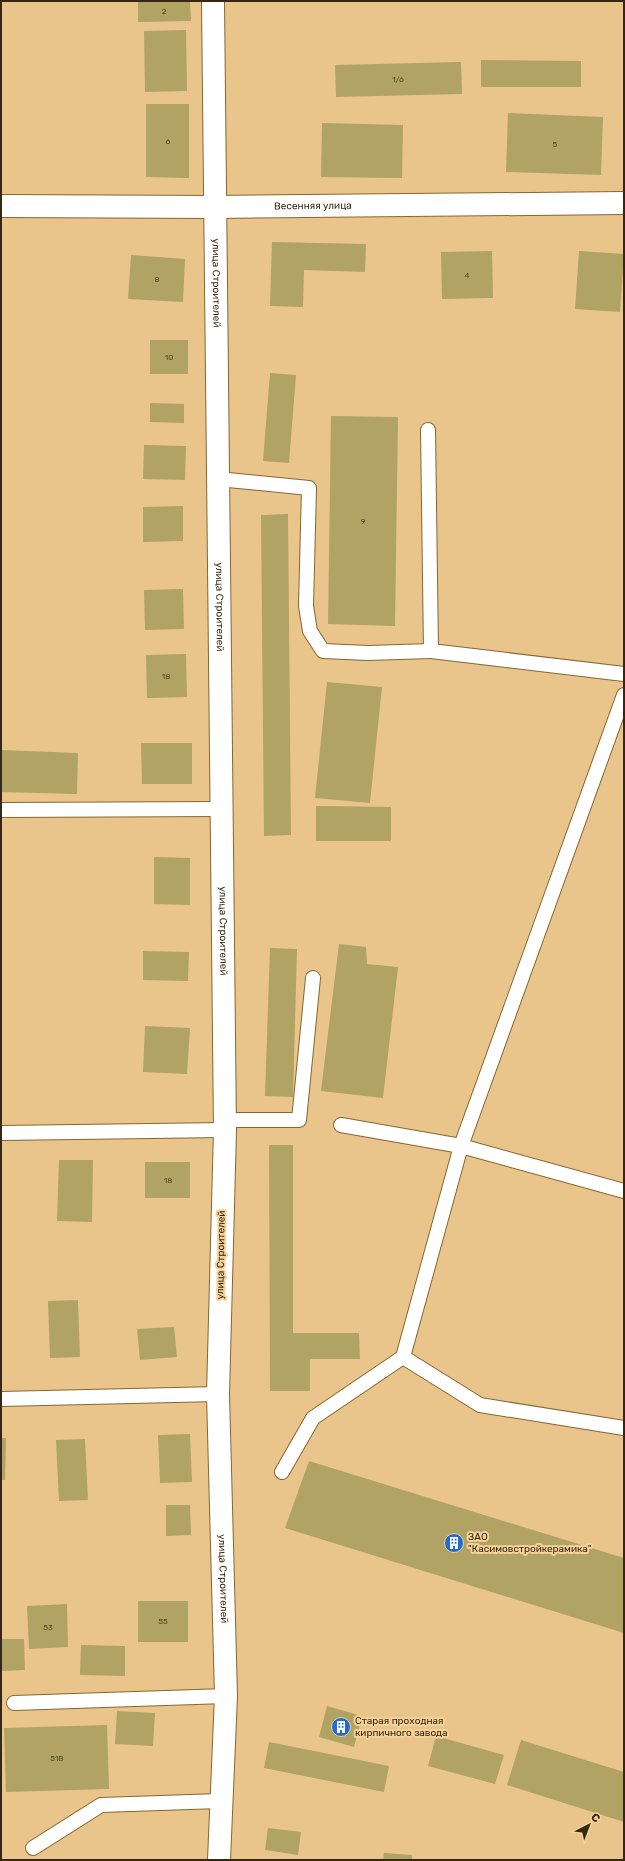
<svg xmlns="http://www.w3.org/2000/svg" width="625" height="1861" viewBox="0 0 625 1861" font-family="Rubik,sans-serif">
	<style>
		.building { fill: #b0a364 }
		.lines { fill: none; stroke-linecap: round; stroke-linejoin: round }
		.lane-casing { stroke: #87662f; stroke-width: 16 }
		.street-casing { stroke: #87662f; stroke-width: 24 }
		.lane { stroke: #fff; stroke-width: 14 }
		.street { stroke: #fff; stroke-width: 22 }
		.labels { text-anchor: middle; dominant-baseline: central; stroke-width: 4; stroke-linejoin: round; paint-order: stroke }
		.number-label { font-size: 8px; fill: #544725 }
		.street-label { font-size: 10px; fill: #362810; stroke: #f6d299 }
		.poi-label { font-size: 10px; fill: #362810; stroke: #f6d299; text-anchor: start }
	</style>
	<rect width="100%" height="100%" fill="#e9c58c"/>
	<g class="building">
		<polygon points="138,1 190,1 191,21 138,22"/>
		<polygon points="186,30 187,91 145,92 144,31"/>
		<polygon points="481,60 581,61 581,87 481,87"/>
		<polygon points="461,62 462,94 336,97 335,65"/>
		<polygon points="146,104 189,104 189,178 146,177"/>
		<polygon points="508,113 603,117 601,175 506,172"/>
		<polygon points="322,123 403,125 402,178 321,177"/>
		<polygon points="272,242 366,244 365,272 304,270 303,307 270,306"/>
		<polygon points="492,251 493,298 442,299 441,252"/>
		<polygon points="579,251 624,254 620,312 575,309"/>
		<polygon points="131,255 185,259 183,302 128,299"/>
		<rect x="150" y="340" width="38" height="34"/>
		<polygon points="270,373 296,375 289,463 263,461"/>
		<polygon points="150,403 184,404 184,423 150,422"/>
		<polygon points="331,416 398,417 395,626 328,624"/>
		<polygon points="144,445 186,446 185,480 143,479"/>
		<polygon points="183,506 183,541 143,542 143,507"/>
		<polygon points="288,514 291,835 264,836 261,515"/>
		<polygon points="183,589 184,629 145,630 144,590"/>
		<polygon points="186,654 187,697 147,698 146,655"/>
		<polygon points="327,682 382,687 370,803 315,798"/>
		<polygon points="141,743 192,743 192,784 142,784"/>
		<polygon points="1,750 78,753 77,794 1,792"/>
		<polygon points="316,806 391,807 391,841 316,841"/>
		<polygon points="154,857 190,858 190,905 154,904"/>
		<polygon points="339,944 366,947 367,964 398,967 383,1098 321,1091"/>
		<polygon points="270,948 297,949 293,1097 265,1096"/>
		<polygon points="143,951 189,952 188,981 143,980"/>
		<polygon points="145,1026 190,1028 187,1074 143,1072"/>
		<polygon points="269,1145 293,1145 293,1333 359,1333 360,1359 310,1359 310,1391 270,1391"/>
		<polygon points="59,1160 93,1160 92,1222 57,1221"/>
		<rect x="145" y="1162" width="45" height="36"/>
		<polygon points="78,1300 80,1357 50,1358 48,1301"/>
		<polygon points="174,1327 177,1357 140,1360 137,1329"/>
		<polygon points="190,1434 192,1482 160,1483 158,1435"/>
		<polygon points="1,1438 6,1438 5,1480 1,1480"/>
		<polygon points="85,1439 88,1500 59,1501 56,1440"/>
		<polygon points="309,1461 624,1558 624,1633 285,1528"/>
		<polygon points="166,1505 190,1505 191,1535 166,1536"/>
		<rect x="138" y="1601" width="50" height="41"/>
		<polygon points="67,1604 68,1647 29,1649 27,1606"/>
		<polygon points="1,1639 24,1639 25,1670 2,1671"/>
		<polygon points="81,1645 125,1646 125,1676 80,1675"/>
		<polygon points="327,1706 362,1716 354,1747 319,1737"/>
		<polygon points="117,1711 155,1713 153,1746 115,1744"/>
		<polygon points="107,1725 109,1789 6,1792 4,1728"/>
		<polygon points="436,1736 504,1755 495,1784 428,1766"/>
		<polygon points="521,1740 624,1772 624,1822 507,1785"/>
		<polygon points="269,1742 389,1766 384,1792 264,1768"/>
		<polygon points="268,1828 301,1832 298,1855 265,1850"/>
		<polygon points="384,1853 412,1855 412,1860 383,1860"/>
	</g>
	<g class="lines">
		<defs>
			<g id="lane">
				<polyline points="218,479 309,488 306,606 310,631 323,651 368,653 431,651 428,430"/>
				<polyline points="431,651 624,674"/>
				<polyline points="1,810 222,809"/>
				<polyline points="224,1120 299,1120 313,978"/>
				<polyline points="341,1125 461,1146 624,695"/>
				<polyline points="1,1133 225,1130"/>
				<polyline points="403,1357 480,1405 624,1428"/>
				<polyline points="1,1399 218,1394"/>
				<polyline points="282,1472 313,1418 403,1357 461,1146 624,1191"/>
				<polyline points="14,1703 226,1696"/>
				<polyline points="33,1848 101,1805 220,1801"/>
			</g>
			<g id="street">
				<path id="s1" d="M213 1 225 1130 218 1394 226 1696 219 1860"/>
				<path id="s2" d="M1 206 215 207 624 203"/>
			</g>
		</defs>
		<use href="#lane" class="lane-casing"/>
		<use href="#street" class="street-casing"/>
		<use href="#lane" class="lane"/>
		<use href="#street" class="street"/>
	</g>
	<defs>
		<symbol id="building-disc" viewBox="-11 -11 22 22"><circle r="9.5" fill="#1f6cd7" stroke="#f6d299"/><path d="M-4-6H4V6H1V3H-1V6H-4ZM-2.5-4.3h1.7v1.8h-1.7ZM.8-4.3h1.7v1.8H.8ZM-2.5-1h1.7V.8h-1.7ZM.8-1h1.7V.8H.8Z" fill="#fff"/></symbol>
	</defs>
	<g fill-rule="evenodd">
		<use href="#building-disc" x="443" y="1532" width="22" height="22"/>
		<use href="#building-disc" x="330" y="1716" width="22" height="22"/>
	</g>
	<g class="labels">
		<g class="number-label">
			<text x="164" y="11">2</text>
			<text x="398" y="79">1/6</text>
			<text x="168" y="141">6</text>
			<text x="555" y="144">5</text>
			<text x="467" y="275">4</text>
			<text x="157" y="279">8</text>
			<text x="169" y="357">10</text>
			<text x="363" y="521">9</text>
			<text x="166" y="676">18</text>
			<text x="168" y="1180">18</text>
			<text x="163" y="1621">55</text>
			<text x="48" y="1627">53</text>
			<text x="57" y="1758">51В</text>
		</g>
		<g class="street-label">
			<text stroke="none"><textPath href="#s2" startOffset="312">Весенняя улица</textPath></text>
			<text stroke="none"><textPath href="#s1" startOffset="282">улица Строителей</textPath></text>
			<text stroke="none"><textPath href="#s1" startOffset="606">улица Строителей</textPath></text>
			<text stroke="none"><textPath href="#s1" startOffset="930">улица Строителей</textPath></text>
			<text transform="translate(221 1255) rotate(-89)">улица Строителей</text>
			<text stroke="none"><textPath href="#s1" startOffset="1578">улица Строителей</textPath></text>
		</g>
		<g class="poi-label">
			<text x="468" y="1537">ЗАО<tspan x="468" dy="12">"Касимовстройкерамика"</tspan></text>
			<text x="355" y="1721">Старая проходная<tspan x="355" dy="12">кирпичного завода</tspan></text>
		</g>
	</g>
	<rect width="625" height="1861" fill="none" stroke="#362810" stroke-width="4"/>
	<g transform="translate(589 1825) rotate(42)" stroke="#f6d299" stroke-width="3" paint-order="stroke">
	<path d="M0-3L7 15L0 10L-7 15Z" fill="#362810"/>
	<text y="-6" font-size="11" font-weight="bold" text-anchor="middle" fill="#362810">С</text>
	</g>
</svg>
